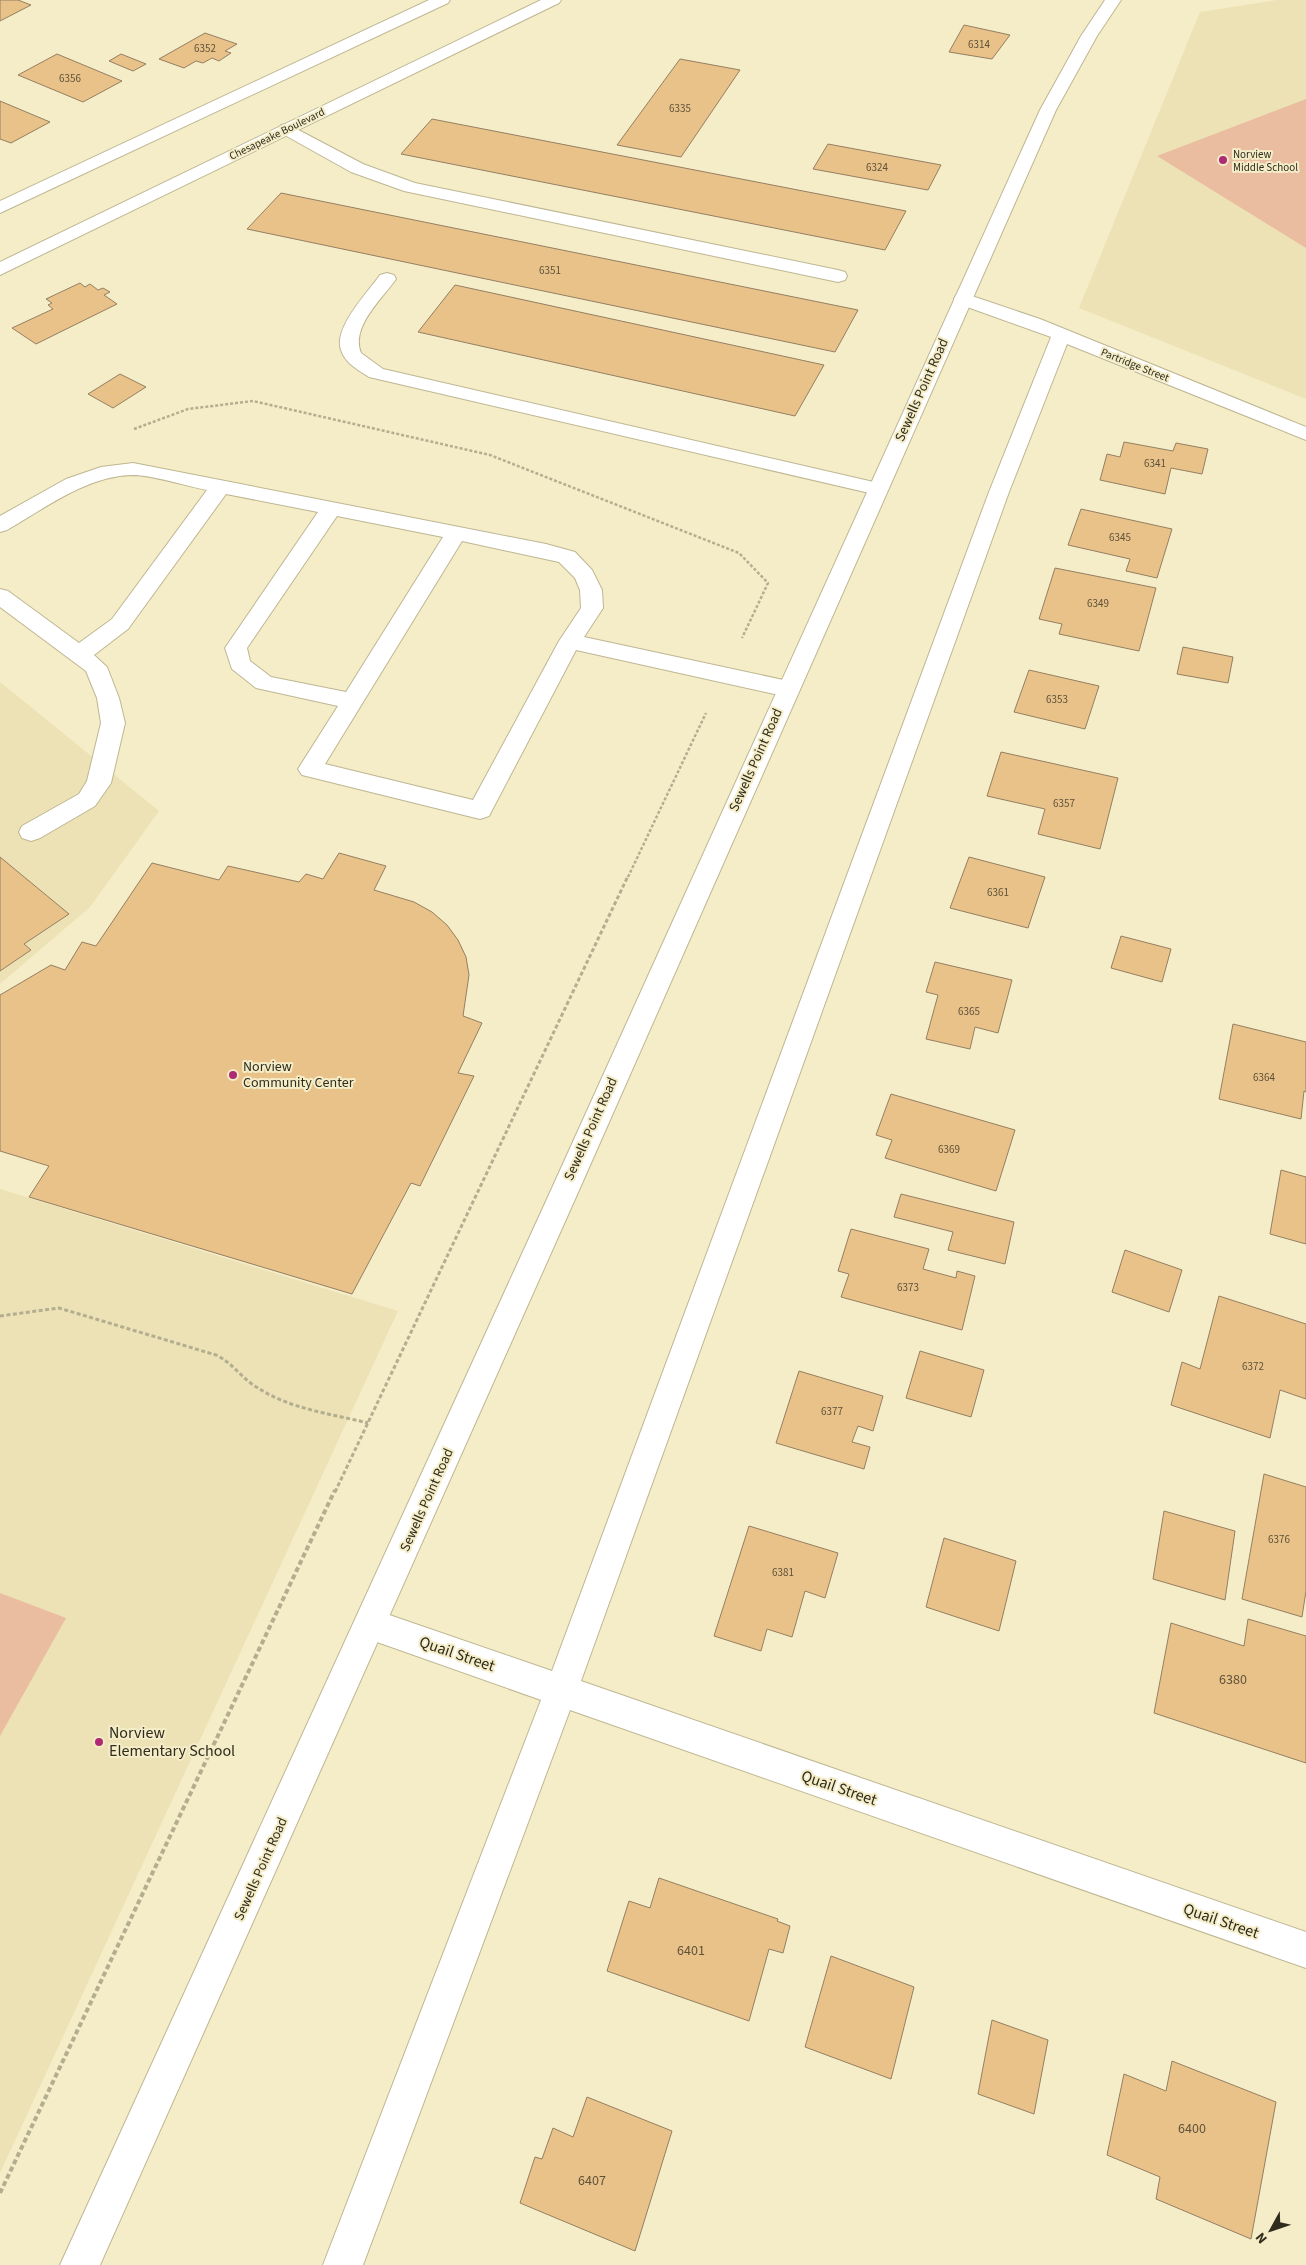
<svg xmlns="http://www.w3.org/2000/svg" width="1306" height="2265" viewBox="0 0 1306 2265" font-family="'Source Sans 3',sans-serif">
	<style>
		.built { fill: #ece2b5 }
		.green { fill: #eabda0 }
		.building { fill: #e9c28a; stroke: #947f61 }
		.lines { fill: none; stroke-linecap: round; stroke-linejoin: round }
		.minor-casing { stroke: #beb692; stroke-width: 2 }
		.major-casing { stroke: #beb692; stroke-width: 2 }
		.path-far2 { stroke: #b4ae90; stroke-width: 2.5; stroke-dasharray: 3 2; stroke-linecap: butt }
		.path-far1 { stroke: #b4ae90; stroke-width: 3; stroke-dasharray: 4 2.5; stroke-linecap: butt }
		.path { stroke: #b4ae90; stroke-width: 4; stroke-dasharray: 5 3; stroke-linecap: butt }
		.minor { fill: #fff; fill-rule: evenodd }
		.major { fill: #fff; fill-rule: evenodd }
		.poi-dot { fill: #ae2b74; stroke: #f5edc8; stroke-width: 2 }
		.labels { text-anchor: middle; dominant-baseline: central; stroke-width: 4; stroke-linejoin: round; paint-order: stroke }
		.number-label { font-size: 11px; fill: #5e5239 }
		.far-street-label { font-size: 11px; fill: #2f2c1e; stroke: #f5edc8 }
		.far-poi-label { font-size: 11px; fill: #2f2c1e; stroke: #f5edc8; text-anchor: start }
		.street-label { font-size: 14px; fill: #2f2c1e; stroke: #f5edc8 }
		.poi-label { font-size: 14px; fill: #2f2c1e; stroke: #f5edc8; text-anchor: start }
		.near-number-label { font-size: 14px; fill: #5e5239 }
		.near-street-label { font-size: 16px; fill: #2f2c1e; stroke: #f5edc8 }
		.near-poi-label { font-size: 16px; fill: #2f2c1e; stroke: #f5edc8; text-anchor: start }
	</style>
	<rect width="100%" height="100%" fill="#f5edc8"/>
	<g class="built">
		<polygon points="1277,0 1306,0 1306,399 1079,308 1200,12"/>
		<polygon points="0,682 159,811 90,907 0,984"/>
		<polygon points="0,1189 398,1311 0,2173"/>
	</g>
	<g class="green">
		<polygon points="1306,99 1306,248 1157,156"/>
		<polygon points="0,1593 66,1618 0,1736"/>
	</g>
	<g class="building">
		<polygon points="0,0 18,0 31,5 0,21"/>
		<polygon points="964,25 1010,35 992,59 949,52"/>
		<polygon points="205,33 237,44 225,51 231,53 219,61 212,58 203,63 196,61 184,68 159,59"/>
		<polygon points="57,54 122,81 83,102 18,75"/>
		<polygon points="121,54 146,64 133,71 109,61"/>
		<polygon points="680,59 740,70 681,157 617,145"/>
		<polygon points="0,101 50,122 11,143 0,139"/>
		<polygon points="432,119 906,211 885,250 401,154"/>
		<polygon points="828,144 941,165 928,190 813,169"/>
		<polygon points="281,193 858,310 835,352 247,229"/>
		<polygon points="80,283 85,287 90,284 98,290 103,288 110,292 104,295 117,304 36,344 12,328 53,309 48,305 52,303 46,299"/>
		<polygon points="455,285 824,365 795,416 418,332"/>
		<polygon points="120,374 146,387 113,408 88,394"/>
		<polygon points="1124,442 1173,451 1176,443 1208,449 1202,474 1171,468 1165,494 1100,480 1107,454 1120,457"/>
		<polygon points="1081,509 1172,529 1157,578 1126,571 1130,559 1068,545"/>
		<polygon points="1055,568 1156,588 1139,651 1059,634 1062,624 1039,619"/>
		<polygon points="1183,647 1233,657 1228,683 1177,674"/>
		<polygon points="1029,670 1099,686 1085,729 1014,712"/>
		<polygon points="1001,752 1118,778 1100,849 1038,834 1045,809 987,796"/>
		<polygon points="339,853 386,866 374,890 414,902 432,912 447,925 458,940 466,957 469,975 463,1016 482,1023 458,1073 474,1076 420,1186 411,1183 352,1294 29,1197 49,1166 0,1151 0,995 51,965 65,970 82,942 96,946 152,863 219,880 228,866 299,882 306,874 323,879"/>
		<polygon points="0,857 69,914 24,944 31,950 0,971"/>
		<polygon points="969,857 1045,877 1028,928 950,908"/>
		<polygon points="1121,936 1171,949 1162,982 1111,968"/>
		<polygon points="935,962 1012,980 998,1033 975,1027 970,1049 926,1039 938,995 926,992"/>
		<polygon points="1233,1024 1306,1042 1306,1092 1304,1091 1301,1119 1219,1099"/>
		<polygon points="891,1094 1015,1130 996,1191 885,1158 892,1140 876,1135"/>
		<polygon points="1281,1170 1306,1177 1306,1244 1270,1234"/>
		<polygon points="901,1194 1014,1222 1005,1264 948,1250 953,1232 894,1217"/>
		<polygon points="851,1229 929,1249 923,1269 956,1278 957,1271 975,1276 962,1330 841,1297 849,1274 838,1271"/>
		<polygon points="1125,1250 1182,1270 1169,1312 1112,1292"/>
		<polygon points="1219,1296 1306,1324 1306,1399 1280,1390 1270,1438 1171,1405 1182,1362 1200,1369"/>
		<polygon points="920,1351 984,1370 971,1417 906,1398"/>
		<polygon points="799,1371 883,1396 873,1431 858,1426 852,1442 870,1447 864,1469 776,1443"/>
		<polygon points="1264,1474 1306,1487 1306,1591 1302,1617 1242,1599"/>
		<polygon points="1164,1511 1235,1531 1225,1600 1153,1579"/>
		<polygon points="749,1526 838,1553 825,1598 805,1591 792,1637 767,1629 761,1651 714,1636"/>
		<polygon points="944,1538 1016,1561 999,1631 926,1607"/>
		<polygon points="1248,1619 1306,1636 1306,1763 1154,1713 1171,1623 1244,1646"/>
		<polygon points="659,1878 778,1919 777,1921 790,1926 783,1953 769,1949 749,2021 607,1971 629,1901 650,1908"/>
		<polygon points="831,1956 914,1987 891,2079 805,2047"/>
		<polygon points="992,2020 1048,2040 1034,2114 978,2094"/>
		<polygon points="1172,2061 1276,2102 1251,2239 1156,2199 1160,2177 1107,2155 1124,2074 1166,2091"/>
		<polygon points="587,2097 672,2131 635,2251 520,2203 535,2157 542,2159 553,2128 573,2137"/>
	</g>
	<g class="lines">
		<defs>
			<g id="minor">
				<polygon points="287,124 363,164 415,183 838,270 845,272 847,276 845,280 838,282 404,191 351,172 281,133 278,129 281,125"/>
				<path d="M387 273 394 275 396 279C383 298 350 327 361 353L383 369 878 483 885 484 888 489 885 494 878 495 369 377C358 370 345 363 341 350 333 328 368 292 380 275Z"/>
				<polygon points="963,293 1040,319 1306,427 1306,440 1067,344 1009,492 581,1681 1306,1932 1306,1968 570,1710 363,2265 323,2265 541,1700 360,1636 356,1625 360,1614 372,1609 552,1671 989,492 1051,337 956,303 954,299 956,295"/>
				<path d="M133 463 546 544 575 552 592 570 602 590 603 608 584 637 788 681 796 683 799 689 796 695 788 697 576 650 489 816 480 819 302 775 298 769 338 706 256 688 232 669 225 648 318 512 226 494 128 629 94 655 107 667 119 698 125 723 111 783 95 806 40 838 31 841 22 838 19 832 22 826 79 794 87 781 101 723 97 698 86 671 0 607V589L8 591 79 643 112 619 207 490C186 486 153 475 132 475 87 476 45 508 7 530L0 532V516L66 479 101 467ZM337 516 443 537 346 692 271 677 250 661 247 648ZM462 541 559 562 575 578 580 590 581 608 559 641 473 800 325 764Z"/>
			</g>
			<g id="major">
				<polygon points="429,0 450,0 448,3 0,213 0,201"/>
				<polygon points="541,0 561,0 559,3 0,275 0,262"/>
				<polygon points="1105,0 1121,0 1097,36 1056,110 580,1188 100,2265 60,2265 552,1188 1040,110 1081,36"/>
			</g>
		</defs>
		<use href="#minor" class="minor-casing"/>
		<use href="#major" class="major-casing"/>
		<g class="path-far2">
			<polyline points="134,429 188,409 253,401 490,455 739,553 768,583 742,638"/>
			<polyline points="628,877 706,713"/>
		</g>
		<g class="path-far1">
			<path d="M0 1316 59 1308 216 1355C233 1363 242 1379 258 1388 290 1409 332 1414 368 1423"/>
			<polyline points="335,1492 628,876"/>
		</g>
		<polyline class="path" points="0,2193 335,1490"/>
		<use href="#minor" class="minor"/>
		<use href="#major" class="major"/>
	</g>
	<g class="poi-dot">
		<circle cx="1223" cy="160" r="5"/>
		<circle cx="233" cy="1075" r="5"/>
		<circle cx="99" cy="1742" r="5"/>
	</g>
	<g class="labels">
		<g class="number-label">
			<text x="979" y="44">6314</text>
			<text x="205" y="48">6352</text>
			<text x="70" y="78">6356</text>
			<text x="680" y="108">6335</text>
			<text x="877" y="167">6324</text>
			<text x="550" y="270">6351</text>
			<text x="1155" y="463">6341</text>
			<text x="1120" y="537">6345</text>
			<text x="1098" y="603">6349</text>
			<text x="1057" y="699">6353</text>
			<text x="1064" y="803">6357</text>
			<text x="998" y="892">6361</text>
			<text x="969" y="1011">6365</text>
			<text x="1264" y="1077">6364</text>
			<text x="949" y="1149">6369</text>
			<text x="908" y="1287">6373</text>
			<text x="1253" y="1366">6372</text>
			<text x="832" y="1411">6377</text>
			<text x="1279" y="1539">6376</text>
			<text x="783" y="1572">6381</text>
		</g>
		<g class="far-street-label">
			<text transform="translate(277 134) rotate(-26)">Chesapeake Boulevard</text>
			<text transform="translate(1135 365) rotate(22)">Partridge Street</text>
		</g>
		<g class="far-poi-label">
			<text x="1233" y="154">Norview<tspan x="1233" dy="13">Middle School</tspan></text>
		</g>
		<g class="street-label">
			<text transform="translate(922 390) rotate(-66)">Sewells Point Road</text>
			<text transform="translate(756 760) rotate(-66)">Sewells Point Road</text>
			<text transform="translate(591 1129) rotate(-66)">Sewells Point Road</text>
			<text transform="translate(427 1500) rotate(-66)">Sewells Point Road</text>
			<text transform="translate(261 1869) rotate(-66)">Sewells Point Road</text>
		</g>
		<g class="poi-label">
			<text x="243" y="1067">Norview<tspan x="243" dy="16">Community Center</tspan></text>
		</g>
		<g class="near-number-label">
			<text x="1233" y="1680">6380</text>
			<text x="691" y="1951">6401</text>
			<text x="1192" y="2129">6400</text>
			<text x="592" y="2181">6407</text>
		</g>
		<g class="near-street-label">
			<text transform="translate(457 1654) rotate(19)">Quail Street</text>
			<text transform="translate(839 1788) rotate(19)">Quail Street</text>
			<text transform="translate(1221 1921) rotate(19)">Quail Street</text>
		</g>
		<g class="near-poi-label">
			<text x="109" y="1733">Norview<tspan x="109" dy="18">Elementary School</tspan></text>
		</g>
	</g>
	<g transform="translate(1271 2230) rotate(230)" stroke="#f5edc8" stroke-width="4" paint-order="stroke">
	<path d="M0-4L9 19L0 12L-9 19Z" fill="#2f2c1e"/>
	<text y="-8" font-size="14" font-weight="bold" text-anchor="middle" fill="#2f2c1e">N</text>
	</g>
</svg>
